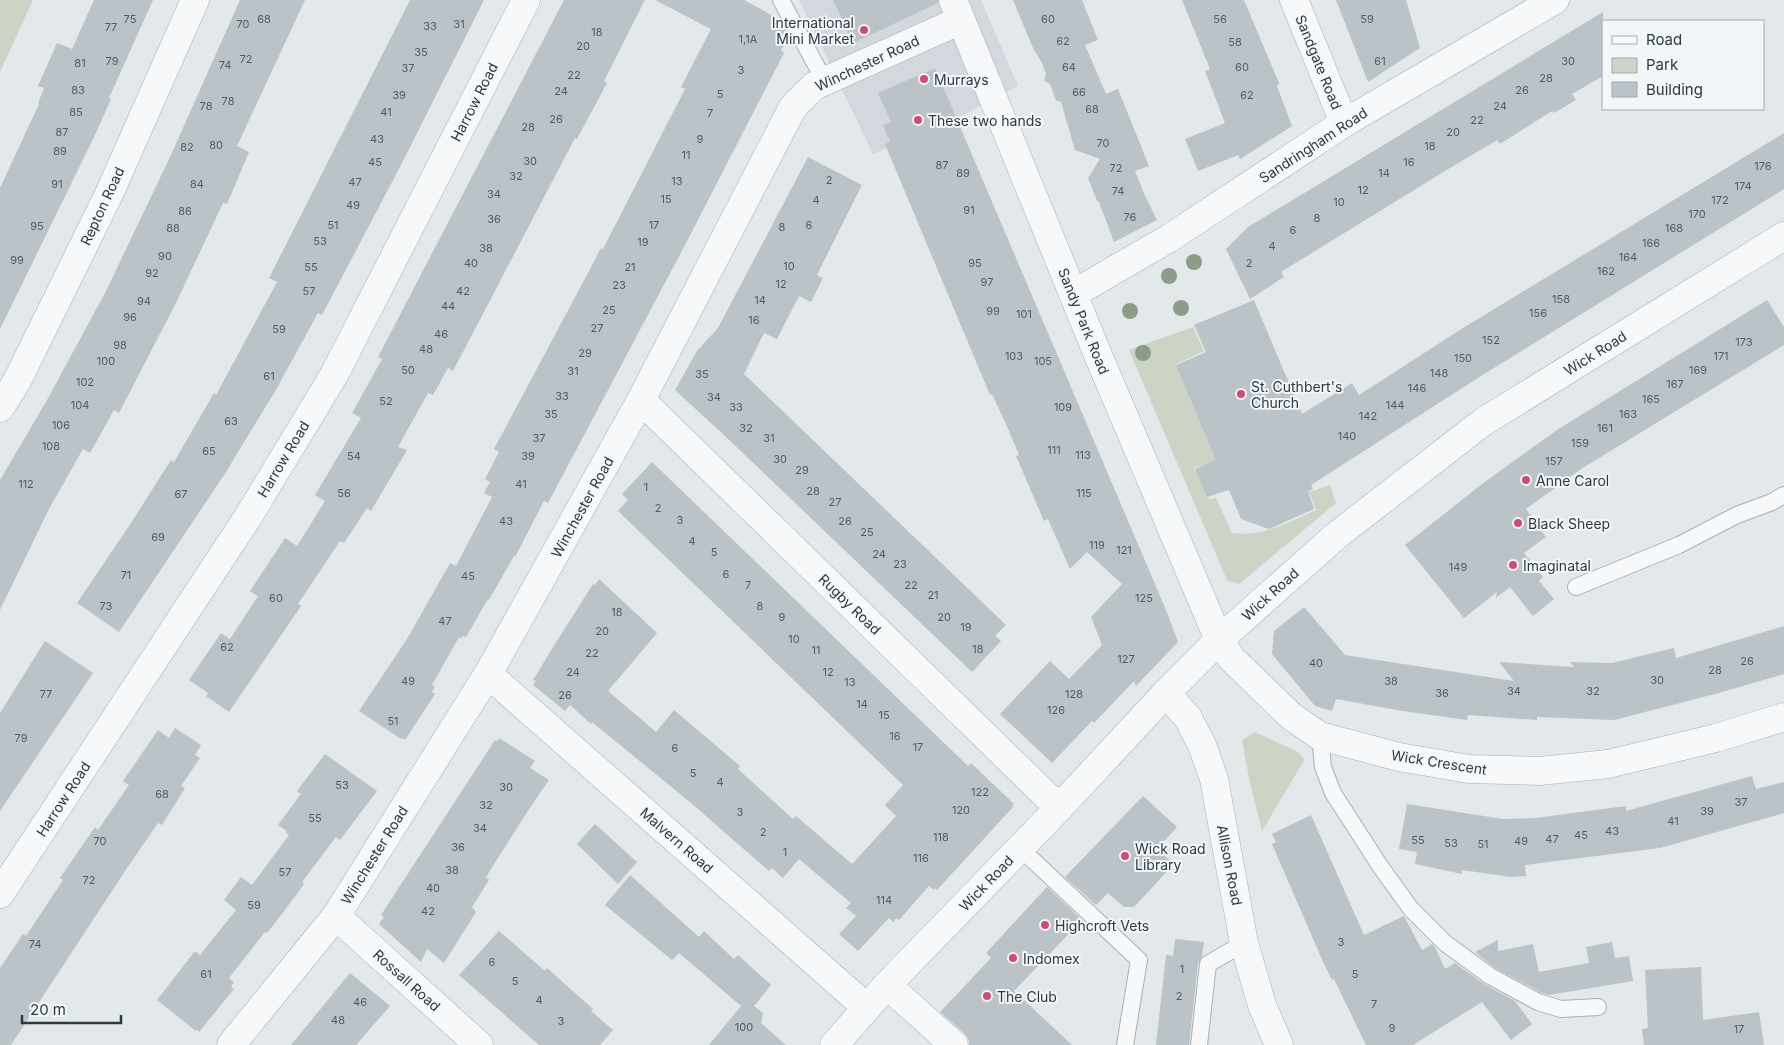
<svg xmlns="http://www.w3.org/2000/svg" width="1784" height="1045" viewBox="0 0 1784 1045" font-family="Inter,sans-serif">
	<style>
		.built { fill: #d2d8dd }
		.green { fill: #ccd5c5 }
		.building { fill: #bbc2c8 }
		.lines { fill: none; stroke-linecap: round; stroke-linejoin: round }
		.service-casing { stroke: #a8b0b5; stroke-width: 18 }
		.minor-casing { stroke: #a8b0b5; stroke-width: 29 }
		.tertiary-casing { stroke: #a8b0b5; stroke-width: 29 }
		.service { stroke: #f6f8f9; stroke-width: 16 }
		.minor { stroke: #f6f8f9; stroke-width: 28 }
		.tertiary { stroke: #f6f8f9; stroke-width: 28 }
		.tree { fill: #8d9c89 }
		.poi-dot { fill: #cb4e79; stroke: #f3f6f8; stroke-width: 2 }
		.labels { text-anchor: middle; dominant-baseline: central; stroke-width: 4; stroke-linejoin: round; paint-order: stroke }
		.number-label { font-size: 11px; fill: #505b64 }
		.poi-label { font-size: 14px; fill: #2c3943; stroke: #f3f6f8; text-anchor: start }
		.street-label { font-size: 14px; fill: #2c3943; stroke: #f3f6f8 }
	</style>
	<rect width="100%" height="100%" fill="#e3e8eb"/>
	<polygon class="built" points="799,0 981,0 1018,86 963,115 873,154"/>
	<g class="green">
		<polygon points="0,0 33,0 0,72"/>
		<path d="M1193 327 1204 351 1176 364 1217 461 1194 468 1209 499 1216 498 1232 533C1263 537 1289 522 1316 510L1309 492 1330 485 1336 503 1239 584 1227 580 1129 350Z"/>
		<polygon points="1255,732 1298,752 1305,759 1262,831 1250,783 1242,740"/>
	</g>
	<g class="building">
		<polygon points="94,0 153,0 109,98 111,99 95,135 0,329 0,188 39,104 38,103 44,88 38,86 57,43 72,49"/>
		<polygon points="240,0 305,0 237,146 249,152 227,204 223,203 176,303 119,413 114,410 90,453 83,449 49,509 0,610 0,480 47,400 106,291 170,157"/>
		<polygon points="410,0 484,0 401,165 322,315 318,313 277,388 226,472 119,632 77,603 129,526 171,460 174,462 214,393 216,395 277,282 269,278"/>
		<polygon points="564,0 645,0 604,81 607,83 577,139 575,138 453,371 448,368 433,395 428,393 398,447 407,450 371,511 367,508 344,543 340,541 298,604 301,606 229,712 206,696 208,693 189,680 221,633 230,639 258,596 250,591 285,538 297,546 325,501 315,495 361,418 352,413 382,359 378,357"/>
		<polygon points="655,0 744,0 780,20 789,36 781,50 784,53 684,247 548,503 544,501 515,557 514,556 489,600 488,599 466,637 463,636 461,639 459,637 432,685 435,687 432,692 435,694 405,740 402,738 401,739 359,711 407,639 450,563 456,566 492,497 484,493 490,482 485,479 499,452 494,449 581,286 601,248 603,249 685,89 681,87 711,29"/>
		<polygon points="833,0 938,0 938,3 853,43"/>
		<polygon points="1013,0 1082,0 1098,40 1085,45 1106,94 1118,89 1149,166 1135,171 1145,196 1157,220 1114,242 1099,202 1097,201 1088,178 1100,159 1075,150 1061,102 1056,100 1050,84 1044,81 1046,74 1042,63 1033,48"/>
		<polygon points="1182,0 1244,0 1279,83 1277,86 1292,126 1240,159 1238,155 1198,171 1185,139 1225,123 1205,71 1210,69"/>
		<polygon points="1336,0 1406,0 1420,48 1368,82"/>
		<polygon points="1603,12 1603,76 1572,94 1576,100 1554,113 1552,111 1500,144 1497,140 1445,171 1281,272 1284,277 1250,299 1226,249 1248,227"/>
		<polygon points="935,68 1166,610 1178,642 1136,686 1134,681 1094,723 1092,721 1052,763 1000,714 1050,661 1069,679 1102,645 1091,617 1122,584 1087,552 1070,569 1048,519 1044,521 1016,456 1019,455 1006,424 992,394 990,395 885,144 890,142 883,125 891,122 878,93"/>
		<polygon points="1784,133 1784,189 1481,376 1311,485 1313,489 1308,491 1314,509 1269,529 1241,519 1229,490 1207,497 1195,469 1216,460 1176,365 1206,352 1194,325 1254,300 1302,414 1352,383 1359,395 1463,328"/>
		<polygon points="808,157 862,185 817,275 823,278 811,302 799,296 777,339 764,333 744,374 1006,625 995,636 1001,641 972,672 724,435 675,390 697,351 718,328"/>
		<polygon points="1767,300 1784,327 1784,345 1581,469 1526,509 1546,537 1524,553 1543,577 1539,581 1554,599 1533,616 1510,587 1496,598 1497,592 1464,618 1405,545 1482,484 1557,430"/>
		<polygon points="652,462 968,766 971,763 1014,804 1012,806 1013,807 937,890 935,888 934,890 929,886 899,920 896,918 893,922 889,918 858,951 839,934 856,916 846,908 851,903 799,859 783,878 772,868 769,871 691,803 592,722 591,724 570,705 565,711 533,685 536,681 533,680 555,644 593,584 595,585 599,579 657,633 608,691 656,732 674,710 740,766 738,769 793,819 796,816 852,864 896,816 885,805 903,785 618,511 628,500 622,494"/>
		<polygon points="1304,607 1345,655 1514,681 1499,662 1574,667 1570,662 1612,663 1674,648 1676,658 1784,626 1784,674 1715,694 1614,720 1537,717 1537,720 1468,715 1467,720 1403,711 1336,699 1332,711 1315,706 1272,654 1274,631"/>
		<polygon points="45,641 93,673 0,811 0,713"/>
		<polygon points="175,728 201,745 195,755 200,758 181,786 185,788 162,825 158,823 127,868 11,1045 0,1045 0,968 23,934 26,936 63,880 60,878 95,827 98,830 129,785 123,781 158,730 169,738"/>
		<polygon points="499,738 535,761 530,768 549,780 529,809 486,877 489,880 472,907 476,912 444,963 427,949 421,962 379,924 384,917 381,915 495,740 498,741"/>
		<polygon points="325,754 377,791 340,840 336,837 302,882 304,884 285,910 267,933 265,932 229,978 234,982 231,987 234,989 199,1032 197,1029 196,1031 157,1000 195,951 200,955 236,910 224,900 241,877 252,885 289,835 285,832 287,831 278,825 301,794 297,791"/>
		<polygon points="1752,776 1756,789 1784,782 1784,813 1660,848 1525,865 1526,876 1511,877 1462,870 1462,874 1415,864 1417,852 1399,849 1407,804 1503,819 1535,818 1626,806 1626,811"/>
		<polygon points="1143,796 1177,827 1157,849 1174,864 1134,907 1124,907 1108,893 1096,905 1065,877"/>
		<polygon points="1311,815 1364,935 1404,916 1422,950 1432,944 1435,947 1445,969 1455,963 1484,984 1515,1001 1532,1024 1511,1040 1482,1002 1413,1045 1366,1045 1334,979 1332,980 1324,964 1272,844 1276,842 1272,834"/>
		<polygon points="595,824 637,862 618,884 577,844"/>
		<polygon points="630,875 699,937 704,931 734,959 738,955 771,985 754,1006 763,1013 761,1023 786,1045 709,1045 741,1006 679,953 672,960 605,905"/>
		<polygon points="1047,887 1082,920 1014,991 1072,1045 969,1045 969,1040 964,1033 940,1012 991,958 986,953"/>
		<polygon points="499,931 545,971 547,968 593,1009 591,1011 613,1030 600,1045 539,1045 459,975"/>
		<polygon points="1175,939 1204,942 1202,956 1198,963 1189,1045 1156,1045 1166,955 1173,956"/>
		<polygon points="1498,940 1498,951 1533,944 1539,972 1589,963 1586,947 1612,942 1615,958 1629,956 1633,981 1549,995 1542,993 1495,968 1475,952"/>
		<polygon points="1701,967 1703,1020 1759,1012 1764,1045 1644,1045 1642,1029 1648,1028 1645,970"/>
		<polygon points="350,973 390,1006 356,1045 291,1045"/>
	</g>
	<g class="lines">
		<defs>
			<g id="service">
				<polyline points="781,0 825,82"/>
				<polyline points="1576,587 1679,545 1737,515 1772,502 1784,495"/>
				<polyline points="1320,736 1323,767 1333,793 1380,866 1411,909 1445,943 1490,976 1538,1002 1561,1009 1598,1007"/>
				<polyline points="1020,848 1139,960 1125,1045"/>
				<polyline points="1199,1045 1208,964 1244,943"/>
			</g>
			<g id="minor">
				<polyline points="953,0 1098,355 1219,640 1231,658 1292,717 1320,736 1399,757 1469,769 1540,771 1608,764 1716,738 1784,717"/>
				<polyline points="1294,0 1344,123"/>
				<polyline points="1073,294 1168,239 1344,123 1555,0"/>
				<polyline points="641,400 1059,808"/>
				<polyline points="0,408 18,379 109,194 195,0"/>
				<polyline points="488,674 866,1007"/>
				<polyline points="1166,693 1188,718 1202,745 1214,779 1244,943 1262,1005 1279,1045"/>
				<polyline points="0,894 248,517 334,375 526,0"/>
				<polyline points="336,916 479,1045"/>
				<polyline points="887,985 954,1045"/>
				<polyline points="231,1045 336,916 488,674 641,400 793,107 814,86 961,20"/>
			</g>
			<polyline id="tertiary" points="834,1045 887,985 1059,808 1166,693 1219,640 1337,535 1483,422 1784,236"/>
		</defs>
		<use href="#service" class="service-casing"/>
		<use href="#minor" class="minor-casing"/>
		<use href="#tertiary" class="tertiary-casing"/>
		<use href="#service" class="service"/>
		<use href="#minor" class="minor"/>
		<use href="#tertiary" class="tertiary"/>
	</g>
	<g class="tree">
		<circle cx="1194" cy="262" r="8"/>
		<circle cx="1169" cy="276" r="8"/>
		<circle cx="1181" cy="308" r="8"/>
		<circle cx="1130" cy="311" r="8"/>
		<circle cx="1143" cy="353" r="8"/>
	</g>
	<g class="poi-dot">
		<circle cx="864" cy="30" r="5"/>
		<circle cx="924" cy="79" r="5"/>
		<circle cx="918" cy="120" r="5"/>
		<circle cx="1241" cy="394" r="5"/>
		<circle cx="1526" cy="480" r="5"/>
		<circle cx="1518" cy="523" r="5"/>
		<circle cx="1513" cy="565" r="5"/>
		<circle cx="1125" cy="856" r="5"/>
		<circle cx="1045" cy="925" r="5"/>
		<circle cx="1013" cy="958" r="5"/>
		<circle cx="987" cy="996" r="5"/>
	</g>
	<g class="labels">
		<g class="number-label">
			<text x="130" y="19">75</text>
			<text x="264" y="19">68</text>
			<text x="1048" y="19">60</text>
			<text x="1220" y="19">56</text>
			<text x="1367" y="19">59</text>
			<text x="243" y="24">70</text>
			<text x="459" y="24">31</text>
			<text x="430" y="26">33</text>
			<text x="111" y="27">77</text>
			<text x="597" y="32">18</text>
			<text x="748" y="39">1,1A</text>
			<text x="1063" y="41">62</text>
			<text x="1235" y="42">58</text>
			<text x="583" y="46">20</text>
			<text x="421" y="52">35</text>
			<text x="246" y="59">72</text>
			<text x="112" y="61">79</text>
			<text x="1380" y="61">61</text>
			<text x="1568" y="61">30</text>
			<text x="80" y="63">81</text>
			<text x="225" y="65">74</text>
			<text x="1069" y="67">64</text>
			<text x="1242" y="67">60</text>
			<text x="408" y="68">37</text>
			<text x="741" y="70">3</text>
			<text x="574" y="75">22</text>
			<text x="1546" y="78">28</text>
			<text x="78" y="90">83</text>
			<text x="1522" y="90">26</text>
			<text x="561" y="91">24</text>
			<text x="1079" y="92">66</text>
			<text x="720" y="94">5</text>
			<text x="399" y="95">39</text>
			<text x="1247" y="95">62</text>
			<text x="228" y="101">78</text>
			<text x="206" y="106">78</text>
			<text x="1500" y="106">24</text>
			<text x="1092" y="109">68</text>
			<text x="76" y="112">85</text>
			<text x="386" y="112">41</text>
			<text x="710" y="113">7</text>
			<text x="556" y="119">26</text>
			<text x="1477" y="120">22</text>
			<text x="528" y="127">28</text>
			<text x="62" y="132">87</text>
			<text x="1453" y="132">20</text>
			<text x="377" y="139">43</text>
			<text x="700" y="139">9</text>
			<text x="1103" y="143">70</text>
			<text x="216" y="145">80</text>
			<text x="1430" y="146">18</text>
			<text x="187" y="147">82</text>
			<text x="60" y="151">89</text>
			<text x="686" y="155">11</text>
			<text x="530" y="161">30</text>
			<text x="375" y="162">45</text>
			<text x="1409" y="162">16</text>
			<text x="942" y="165">87</text>
			<text x="1763" y="166">176</text>
			<text x="1116" y="168">72</text>
			<text x="963" y="173">89</text>
			<text x="1384" y="173">14</text>
			<text x="516" y="176">32</text>
			<text x="829" y="180">2</text>
			<text x="677" y="181">13</text>
			<text x="355" y="182">47</text>
			<text x="57" y="184">91</text>
			<text x="197" y="184">84</text>
			<text x="1743" y="186">174</text>
			<text x="1363" y="190">12</text>
			<text x="1118" y="191">74</text>
			<text x="494" y="194">34</text>
			<text x="666" y="199">15</text>
			<text x="816" y="200">4</text>
			<text x="1720" y="200">172</text>
			<text x="1339" y="202">10</text>
			<text x="353" y="205">49</text>
			<text x="969" y="210">91</text>
			<text x="185" y="211">86</text>
			<text x="1697" y="214">170</text>
			<text x="1130" y="217">76</text>
			<text x="1317" y="218">8</text>
			<text x="494" y="219">36</text>
			<text x="333" y="225">51</text>
			<text x="654" y="225">17</text>
			<text x="809" y="225">6</text>
			<text x="37" y="226">95</text>
			<text x="782" y="227">8</text>
			<text x="173" y="228">88</text>
			<text x="1674" y="228">168</text>
			<text x="1293" y="230">6</text>
			<text x="320" y="241">53</text>
			<text x="643" y="242">19</text>
			<text x="1651" y="243">166</text>
			<text x="1272" y="246">4</text>
			<text x="486" y="248">38</text>
			<text x="165" y="256">90</text>
			<text x="1628" y="257">164</text>
			<text x="17" y="260">99</text>
			<text x="471" y="263">40</text>
			<text x="975" y="263">95</text>
			<text x="1249" y="263">2</text>
			<text x="789" y="266">10</text>
			<text x="311" y="267">55</text>
			<text x="630" y="267">21</text>
			<text x="1606" y="271">162</text>
			<text x="152" y="273">92</text>
			<text x="987" y="282">97</text>
			<text x="781" y="284">12</text>
			<text x="619" y="285">23</text>
			<text x="309" y="291">57</text>
			<text x="463" y="291">42</text>
			<text x="1561" y="299">158</text>
			<text x="760" y="300">14</text>
			<text x="144" y="301">94</text>
			<text x="448" y="306">44</text>
			<text x="609" y="310">25</text>
			<text x="993" y="311">99</text>
			<text x="1538" y="313">156</text>
			<text x="1024" y="314">101</text>
			<text x="130" y="317">96</text>
			<text x="754" y="320">16</text>
			<text x="597" y="328">27</text>
			<text x="279" y="329">59</text>
			<text x="441" y="334">46</text>
			<text x="1491" y="340">152</text>
			<text x="1744" y="342">173</text>
			<text x="120" y="345">98</text>
			<text x="426" y="349">48</text>
			<text x="585" y="353">29</text>
			<text x="1014" y="356">103</text>
			<text x="1721" y="356">171</text>
			<text x="1463" y="358">150</text>
			<text x="106" y="361">100</text>
			<text x="1043" y="361">105</text>
			<text x="408" y="370">50</text>
			<text x="1698" y="370">169</text>
			<text x="573" y="371">31</text>
			<text x="1439" y="373">148</text>
			<text x="702" y="374">35</text>
			<text x="269" y="376">61</text>
			<text x="85" y="382">102</text>
			<text x="1675" y="384">167</text>
			<text x="1417" y="388">146</text>
			<text x="562" y="396">33</text>
			<text x="714" y="397">34</text>
			<text x="1651" y="399">165</text>
			<text x="386" y="401">52</text>
			<text x="80" y="405">104</text>
			<text x="1395" y="405">144</text>
			<text x="736" y="407">33</text>
			<text x="1063" y="407">109</text>
			<text x="551" y="414">35</text>
			<text x="1628" y="414">163</text>
			<text x="1368" y="416">142</text>
			<text x="231" y="421">63</text>
			<text x="61" y="425">106</text>
			<text x="746" y="428">32</text>
			<text x="1605" y="428">161</text>
			<text x="1347" y="436">140</text>
			<text x="539" y="438">37</text>
			<text x="769" y="438">31</text>
			<text x="1580" y="443">159</text>
			<text x="51" y="446">108</text>
			<text x="1054" y="450">111</text>
			<text x="209" y="451">65</text>
			<text x="1083" y="455">113</text>
			<text x="354" y="456">54</text>
			<text x="528" y="456">39</text>
			<text x="780" y="459">30</text>
			<text x="1554" y="461">157</text>
			<text x="802" y="470">29</text>
			<text x="26" y="484">112</text>
			<text x="521" y="484">41</text>
			<text x="646" y="487">1</text>
			<text x="813" y="491">28</text>
			<text x="344" y="493">56</text>
			<text x="1084" y="493">115</text>
			<text x="181" y="494">67</text>
			<text x="835" y="502">27</text>
			<text x="658" y="508">2</text>
			<text x="680" y="520">3</text>
			<text x="506" y="521">43</text>
			<text x="845" y="521">26</text>
			<text x="867" y="532">25</text>
			<text x="158" y="537">69</text>
			<text x="692" y="541">4</text>
			<text x="1097" y="545">119</text>
			<text x="1124" y="550">121</text>
			<text x="714" y="552">5</text>
			<text x="879" y="554">24</text>
			<text x="900" y="564">23</text>
			<text x="1458" y="567">149</text>
			<text x="726" y="574">6</text>
			<text x="126" y="575">71</text>
			<text x="468" y="576">45</text>
			<text x="748" y="585">7</text>
			<text x="911" y="585">22</text>
			<text x="933" y="595">21</text>
			<text x="276" y="598">60</text>
			<text x="1144" y="598">125</text>
			<text x="106" y="606">73</text>
			<text x="760" y="606">8</text>
			<text x="617" y="612">18</text>
			<text x="782" y="617">9</text>
			<text x="944" y="617">20</text>
			<text x="445" y="621">47</text>
			<text x="966" y="627">19</text>
			<text x="602" y="631">20</text>
			<text x="794" y="639">10</text>
			<text x="227" y="647">62</text>
			<text x="978" y="649">18</text>
			<text x="816" y="650">11</text>
			<text x="592" y="653">22</text>
			<text x="1126" y="659">127</text>
			<text x="1747" y="661">26</text>
			<text x="1316" y="663">40</text>
			<text x="1715" y="670">28</text>
			<text x="573" y="672">24</text>
			<text x="828" y="672">12</text>
			<text x="1657" y="680">30</text>
			<text x="408" y="681">49</text>
			<text x="1391" y="681">38</text>
			<text x="850" y="682">13</text>
			<text x="1514" y="691">34</text>
			<text x="1593" y="691">32</text>
			<text x="1442" y="693">36</text>
			<text x="46" y="694">77</text>
			<text x="1074" y="694">128</text>
			<text x="565" y="695">26</text>
			<text x="862" y="704">14</text>
			<text x="1056" y="710">126</text>
			<text x="884" y="715">15</text>
			<text x="393" y="721">51</text>
			<text x="895" y="736">16</text>
			<text x="21" y="738">79</text>
			<text x="918" y="747">17</text>
			<text x="675" y="748">6</text>
			<text x="693" y="773">5</text>
			<text x="720" y="782">4</text>
			<text x="342" y="785">53</text>
			<text x="506" y="787">30</text>
			<text x="980" y="792">122</text>
			<text x="162" y="794">68</text>
			<text x="1741" y="802">37</text>
			<text x="486" y="805">32</text>
			<text x="961" y="810">120</text>
			<text x="1707" y="811">39</text>
			<text x="740" y="812">3</text>
			<text x="315" y="818">55</text>
			<text x="1673" y="821">41</text>
			<text x="480" y="828">34</text>
			<text x="1612" y="831">43</text>
			<text x="763" y="832">2</text>
			<text x="1581" y="835">45</text>
			<text x="941" y="837">118</text>
			<text x="1552" y="839">47</text>
			<text x="1418" y="840">55</text>
			<text x="100" y="841">70</text>
			<text x="1521" y="841">49</text>
			<text x="1451" y="843">53</text>
			<text x="1483" y="844">51</text>
			<text x="458" y="847">36</text>
			<text x="785" y="852">1</text>
			<text x="921" y="858">116</text>
			<text x="452" y="870">38</text>
			<text x="285" y="872">57</text>
			<text x="89" y="880">72</text>
			<text x="433" y="888">40</text>
			<text x="884" y="900">114</text>
			<text x="254" y="905">59</text>
			<text x="428" y="911">42</text>
			<text x="1341" y="942">3</text>
			<text x="35" y="944">74</text>
			<text x="492" y="962">6</text>
			<text x="1182" y="969">1</text>
			<text x="206" y="974">61</text>
			<text x="1355" y="974">5</text>
			<text x="515" y="981">5</text>
			<text x="1179" y="996">2</text>
			<text x="539" y="1000">4</text>
			<text x="360" y="1002">46</text>
			<text x="1374" y="1004">7</text>
			<text x="338" y="1020">48</text>
			<text x="561" y="1021">3</text>
			<text x="744" y="1027">100</text>
			<text x="1392" y="1028">9</text>
			<text x="1739" y="1029">17</text>
		</g>
		<g class="poi-label">
			<text x="854" y="22" text-anchor="end">International<tspan x="854" dy="16">Mini Market</tspan></text>
			<text x="934" y="79">Murrays</text>
			<text x="928" y="120">These two hands</text>
			<text x="1251" y="386">St. Cuthbert's<tspan x="1251" dy="16">Church</tspan></text>
			<text x="1536" y="480">Anne Carol</text>
			<text x="1528" y="523">Black Sheep</text>
			<text x="1523" y="565">Imaginatal</text>
			<text x="1135" y="848">Wick Road<tspan x="1135" dy="16">Library</tspan></text>
			<text x="1055" y="925">Highcroft Vets</text>
			<text x="1023" y="958">Indomex</text>
			<text x="997" y="996">The Club</text>
		</g>
		<g class="street-label">
			<text transform="translate(1319 62) rotate(68)">Sandgate Road</text>
			<text transform="translate(867 63) rotate(-25)">Winchester Road</text>
			<text transform="translate(474 102) rotate(-63)">Harrow Road</text>
			<text transform="translate(1313 145) rotate(-33)">Sandringham Road</text>
			<text transform="translate(102 206) rotate(-65)">Repton Road</text>
			<text transform="translate(1084 321) rotate(68)">Sandy Park Road</text>
			<text transform="translate(1595 353) rotate(-32)">Wick Road</text>
			<text transform="translate(283 459) rotate(-59)">Harrow Road</text>
			<text transform="translate(582 507) rotate(-61)">Winchester Road</text>
			<text transform="translate(1270 594) rotate(-42)">Wick Road</text>
			<text transform="translate(850 604) rotate(44)">Rugby Road</text>
			<text transform="translate(1439 762) rotate(9)">Wick Crescent</text>
			<text transform="translate(63 799) rotate(-57)">Harrow Road</text>
			<text transform="translate(677 840) rotate(41)">Malvern Road</text>
			<text transform="translate(374 855) rotate(-58)">Winchester Road</text>
			<text transform="translate(1230 865) rotate(79)">Allison Road</text>
			<text transform="translate(986 883) rotate(-46)">Wick Road</text>
			<text transform="translate(407 980) rotate(42)">Rossall Road</text>
		</g>
	</g>
	<rect x="1602" y="20" width="162" height="90" fill="#f3f6f8" stroke="#a3aab0"/>
	<rect x="1612" y="36" width="25" height="8" fill="#f6f8f9" stroke="#a3aab0"/>
	<text x="1646" y="45" font-size="15" fill="#2c3943">Road</text>
	<rect x="1612" y="58" width="25" height="15" fill="#ccd5c5" stroke="#a3aab0"/>
	<text x="1646" y="70" font-size="15" fill="#2c3943">Park</text>
	<rect x="1612" y="82" width="25" height="15" fill="#bbc2c8" stroke="#a3aab0"/>
	<text x="1646" y="95" font-size="15" fill="#2c3943">Building</text>
	<path d="M22 1015v8h99v-8" fill="none" stroke="#2c3943" stroke-width="2.5"/>
	<text x="30" y="1015" font-size="15" fill="#2c3943" stroke="#f3f6f8" stroke-width="4" paint-order="stroke">20 m</text>
</svg>
